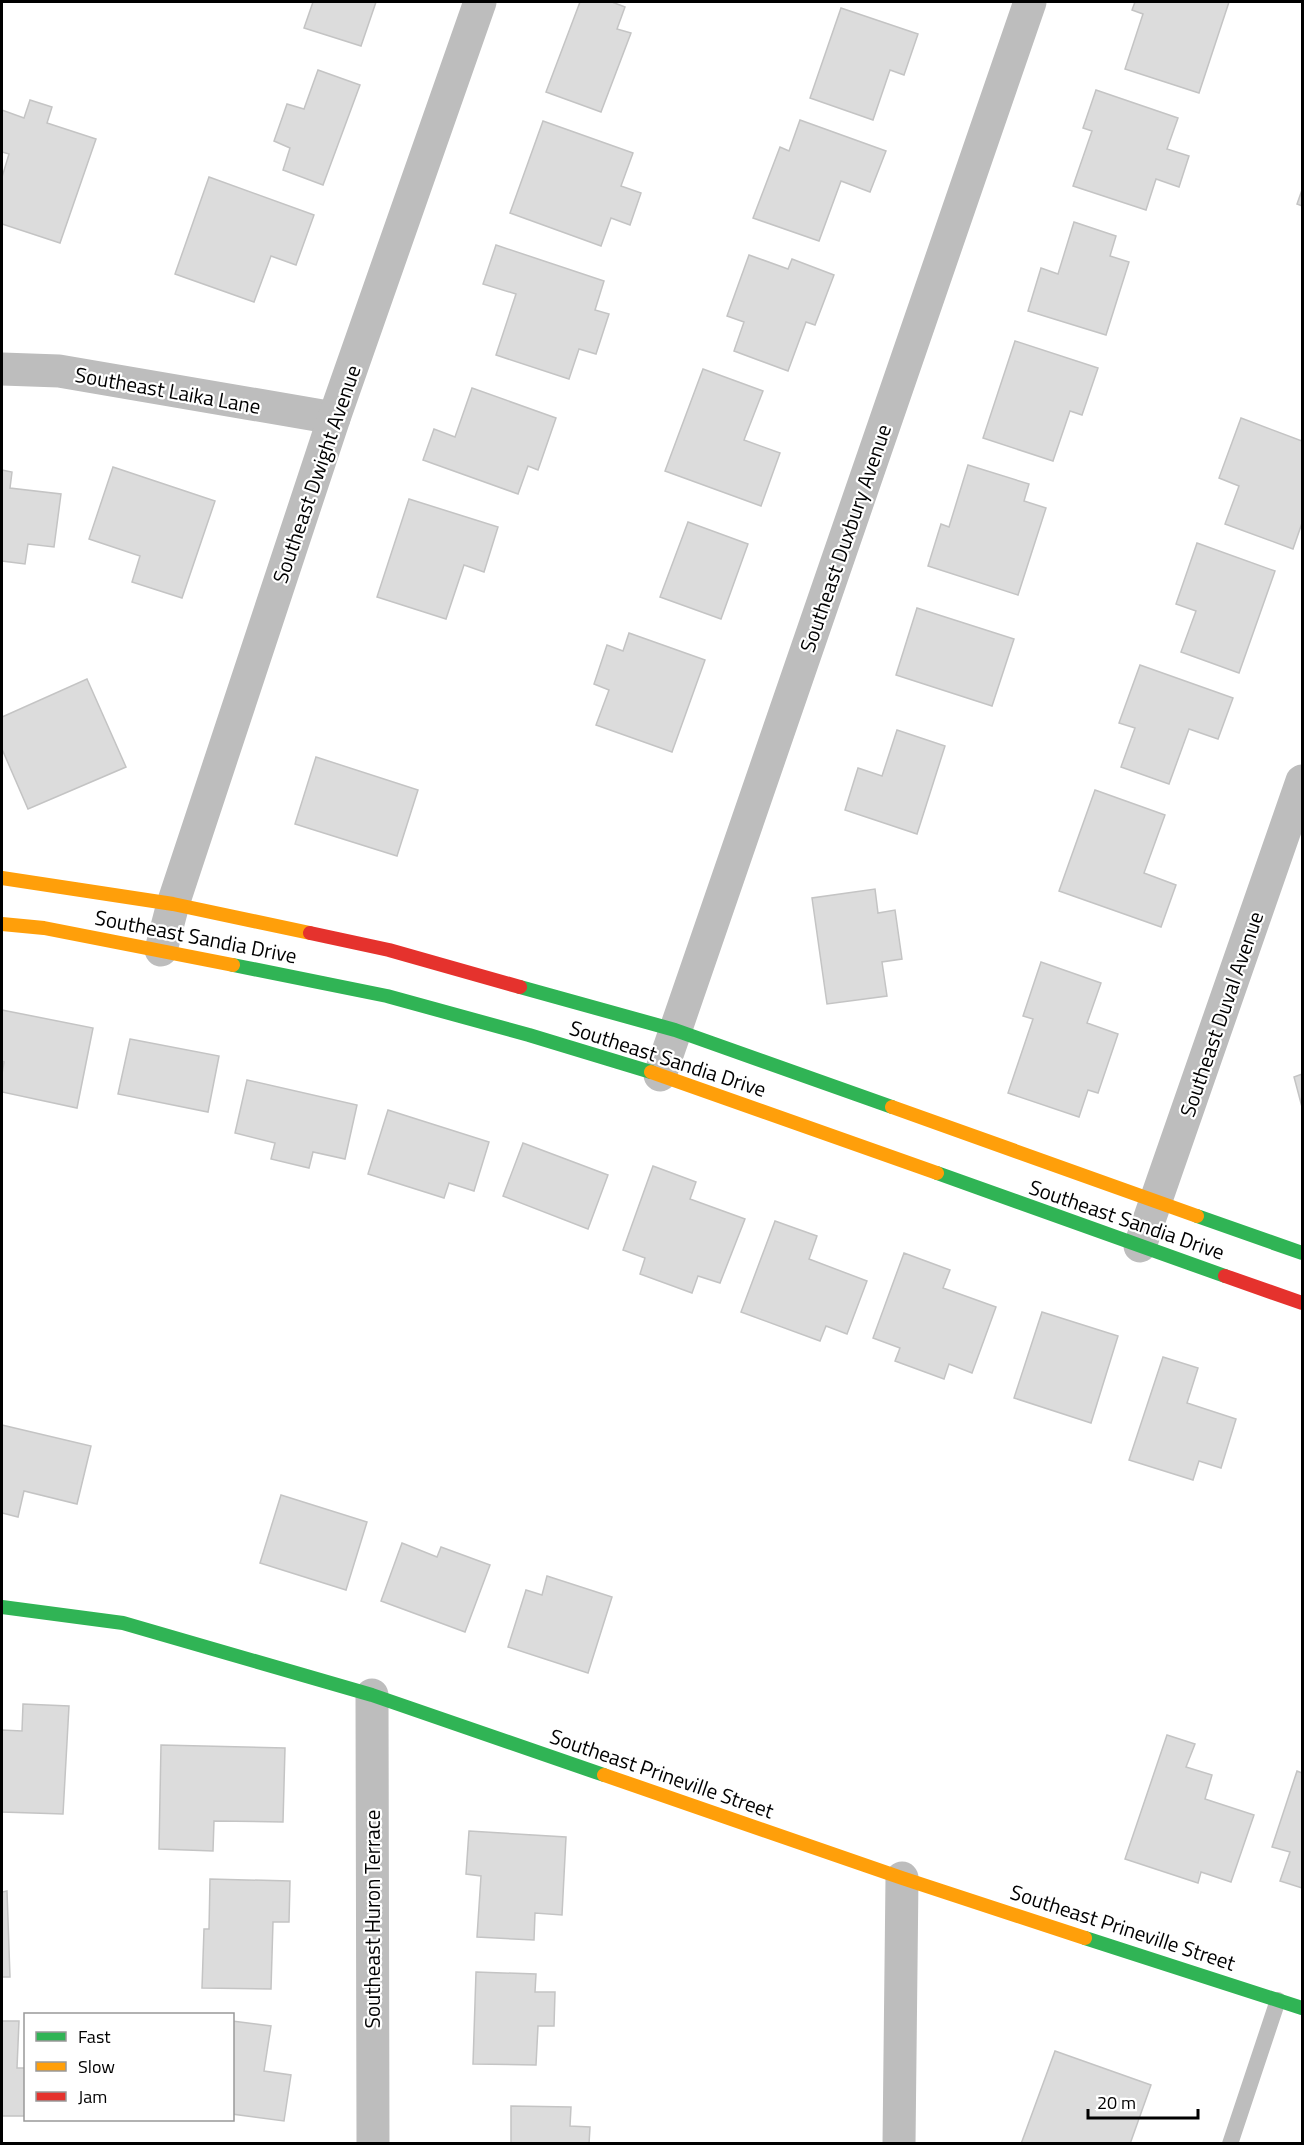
<svg xmlns="http://www.w3.org/2000/svg" width="1304" height="2145" viewBox="0 0 1304 2145" font-family="'Titillium Web',sans-serif">
	<style>
		.building { fill: #dcdcdc; stroke: #c4c4c4; stroke-width: 1.5 }
		.lines { fill: none; stroke-linecap: round; stroke-linejoin: round }
		.lane { stroke: #bdbdbd; stroke-width: 16 }
		.street { stroke: #bdbdbd; stroke-width: 33 }
		.fast { stroke: #30b455; stroke-width: 14 }
		.slow { stroke: #ff9f0a; stroke-width: 14 }
		.jam { stroke: #e5322d; stroke-width: 14 }
		.labels { text-anchor: middle; dominant-baseline: central; stroke-width: 4.5; stroke-linejoin: round; paint-order: stroke }
		.street-label { font-size: 21px; fill: #000; stroke: #fff }
	</style>
	<rect width="100%" height="100%" fill="#fff"/>
	<g class="building">
		<polygon points="313,2 376,2 361,46 304,28"/>
		<polygon points="580,2 612,2 625,7 617,29 631,33 601,112 546,92"/>
		<polygon points="1135,2 1229,2 1199,93 1125,69 1143,14 1132,10"/>
		<polygon points="841,8 918,34 904,75 890,70 873,120 810,98"/>
		<polygon points="318,70 360,85 323,185 283,170 290,148 274,141 287,104 304,109"/>
		<polygon points="1096,90 1178,118 1167,149 1189,156 1179,187 1156,179 1146,210 1073,186 1092,131 1083,128"/>
		<polygon points="30,100 52,107 47,123 96,139 60,243 2,224 2,177 9,154 2,152 2,110 24,118"/>
		<polygon points="800,120 886,151 870,192 841,181 819,241 753,218 780,147 789,151"/>
		<polygon points="543,121 633,153 621,186 641,193 630,225 611,218 601,246 510,213"/>
		<polygon points="209,177 314,215 296,265 271,256 254,302 175,274"/>
		<polygon points="1302,190 1302,206 1297,204"/>
		<polygon points="1074,222 1116,236 1110,256 1129,262 1106,335 1028,311 1041,268 1058,274"/>
		<polygon points="496,245 604,281 595,310 609,314 596,354 579,349 569,379 496,355 516,294 483,284"/>
		<polygon points="749,255 788,269 792,259 834,275 815,325 806,322 788,371 734,351 744,322 727,316"/>
		<polygon points="1015,341 1098,368 1082,415 1070,411 1053,461 983,438"/>
		<polygon points="703,369 763,391 744,440 780,453 761,506 665,471"/>
		<polygon points="472,388 556,418 538,470 528,466 518,494 423,460 434,429 455,437"/>
		<polygon points="1241,418 1302,441 1302,523 1293,549 1225,524 1239,486 1219,478"/>
		<polygon points="968,465 1029,484 1024,501 1046,508 1018,595 928,566 941,524 949,527"/>
		<polygon points="113,467 215,501 182,598 132,582 140,556 89,539"/>
		<polygon points="2,470 12,472 10,488 61,494 54,547 28,544 25,564 2,561"/>
		<polygon points="409,499 498,527 484,572 464,565 446,619 377,597"/>
		<polygon points="688,522 748,544 721,619 660,597"/>
		<polygon points="1197,543 1275,571 1239,673 1181,652 1196,611 1176,604"/>
		<polygon points="917,608 1014,639 992,706 896,675"/>
		<polygon points="629,633 705,660 672,752 596,725 609,690 594,684 607,645 623,651"/>
		<polygon points="1140,665 1233,698 1218,739 1189,729 1169,784 1121,767 1135,728 1119,723"/>
		<polygon points="87,679 126,767 28,809 2,749 2,717"/>
		<polygon points="897,730 945,746 917,834 845,810 858,768 882,776"/>
		<polygon points="316,757 418,790 397,856 295,824"/>
		<polygon points="1095,790 1165,815 1144,873 1176,885 1161,927 1059,891"/>
		<polygon points="875,889 878,913 895,910 902,959 882,962 887,996 827,1004 812,898"/>
		<polygon points="1041,962 1101,983 1087,1023 1118,1034 1098,1093 1088,1090 1079,1117 1008,1093 1033,1019 1023,1016"/>
		<polygon points="2,1010 93,1028 77,1108 2,1092 2,1074 4,1062 2,1061"/>
		<polygon points="130,1039 219,1056 208,1112 118,1094"/>
		<polygon points="1302,1074 1302,1107 1294,1077"/>
		<polygon points="247,1080 357,1105 345,1159 313,1152 309,1168 271,1159 275,1143 235,1133"/>
		<polygon points="388,1110 489,1142 474,1191 449,1183 444,1198 368,1174"/>
		<polygon points="523,1143 608,1175 588,1229 503,1196"/>
		<polygon points="653,1166 696,1182 690,1199 745,1219 720,1283 698,1276 692,1293 640,1274 645,1258 623,1250"/>
		<polygon points="775,1221 817,1236 809,1259 867,1281 847,1334 826,1326 820,1341 741,1312"/>
		<polygon points="904,1253 950,1270 943,1288 996,1307 972,1373 949,1364 944,1379 895,1361 900,1348 873,1338"/>
		<polygon points="1042,1312 1118,1336 1091,1423 1014,1398"/>
		<polygon points="1163,1357 1198,1368 1187,1403 1236,1419 1221,1468 1199,1461 1193,1480 1129,1460"/>
		<polygon points="2,1425 91,1446 77,1504 24,1491 18,1517 2,1513"/>
		<polygon points="281,1495 367,1522 346,1590 260,1563"/>
		<polygon points="402,1543 437,1557 441,1547 490,1565 465,1632 381,1601"/>
		<polygon points="547,1576 612,1597 588,1673 508,1647 526,1590 542,1595"/>
		<polygon points="23,1704 69,1706 63,1814 2,1812 2,1730 22,1731"/>
		<polygon points="1167,1735 1195,1744 1186,1767 1212,1775 1205,1799 1254,1815 1231,1882 1201,1872 1198,1883 1125,1859"/>
		<polygon points="161,1745 285,1748 283,1822 214,1821 213,1851 159,1849"/>
		<polygon points="1297,1771 1302,1773 1302,1888 1280,1881 1290,1852 1272,1847"/>
		<polygon points="469,1831 566,1837 562,1915 535,1913 534,1940 477,1937 481,1876 466,1874"/>
		<polygon points="210,1879 290,1881 289,1922 273,1922 271,1989 202,1988 204,1929 209,1929"/>
		<polygon points="7,1891 10,1977 2,1977 2,1892"/>
		<polygon points="476,1972 536,1974 535,1992 555,1992 554,2026 538,2026 536,2065 473,2064"/>
		<polygon points="2,2021 19,2021 17,2068 26,2068 26,2116 2,2116"/>
		<polygon points="232,2021 271,2026 264,2071 291,2075 284,2121 232,2114"/>
		<polygon points="1055,2051 1151,2085 1130,2144 1021,2144"/>
		<polygon points="511,2106 571,2107 570,2126 590,2127 589,2144 511,2144"/>
	</g>
	<g class="lines">
		<polyline class="lane" points="1230,2144 1278,2000"/>
		<g class="street">
			<polyline points="2,369 59,371 334,418"/>
			<polyline points="161,950 173,904 334,418 480,2"/>
			<polyline points="660,1075 1030,2"/>
			<polyline points="1140,1246 1302,781"/>
			<polyline points="372,1695 373,2144"/>
			<polyline points="899,2144 902,1878"/>
		</g>
		<g class="fast">
			<polyline points="233,965 387,996 529,1035 651,1072"/>
			<polyline points="520,987 675,1030 892,1107"/>
			<polyline points="937,1173 1225,1276"/>
			<polyline points="1197,1216 1302,1253"/>
			<polyline points="2,1607 123,1623 372,1695 604,1775"/>
			<polyline points="1085,1938 1302,2008"/>
		</g>
		<g class="slow">
			<polyline points="2,878 173,904 310,933"/>
			<polyline points="2,924 44,928 233,965"/>
			<polyline points="651,1072 937,1173"/>
			<polyline points="892,1107 1197,1216"/>
			<polyline points="604,1775 902,1878 1085,1938"/>
		</g>
		<g class="jam">
			<polyline points="310,933 389,950 520,987"/>
			<polyline points="1225,1276 1302,1303"/>
		</g>
	</g>
	<g class="labels">
		<g class="street-label">
			<text transform="translate(168 390) rotate(10)">Southeast Laika Lane</text>
			<text transform="translate(316 474) rotate(-71)">Southeast Dwight Avenue</text>
			<text transform="translate(845 538) rotate(-71)">Southeast Duxbury Avenue</text>
			<text transform="translate(196 936) rotate(11)">Southeast Sandia Drive</text>
			<text transform="translate(1221 1014) rotate(-71)">Southeast Duval Avenue</text>
			<text transform="translate(668 1058) rotate(18)">Southeast Sandia Drive</text>
			<text transform="translate(1127 1219) rotate(19)">Southeast Sandia Drive</text>
			<text transform="translate(662 1773) rotate(19)">Southeast Prineville Street</text>
			<text transform="translate(372 1919) rotate(-90)">Southeast Huron Terrace</text>
			<text transform="translate(1123 1927) rotate(18)">Southeast Prineville Street</text>
		</g>
	</g>
	<rect width="1304" height="2145" fill="none" stroke="#000000" stroke-width="6"/>
	<rect x="24" y="2013" width="210" height="108" fill="#ffffff" stroke="#999999" stroke-width="1.5"/>
	<rect x="36" y="2032" width="30" height="9" fill="#30b455" stroke="#999999" stroke-width="1.5"/>
	<text x="78" y="2043" font-size="18" fill="#000000">Fast</text>
	<rect x="36" y="2062" width="30" height="9" fill="#ff9f0a" stroke="#999999" stroke-width="1.5"/>
	<text x="78" y="2073" font-size="18" fill="#000000">Slow</text>
	<rect x="36" y="2092" width="30" height="9" fill="#e5322d" stroke="#999999" stroke-width="1.5"/>
	<text x="78" y="2103" font-size="18" fill="#000000">Jam</text>
	<path d="M1088 2109v9h110v-9" fill="none" stroke="#000000" stroke-width="3"/>
	<text x="1097" y="2109" font-size="18" fill="#000000" stroke="#ffffff" stroke-width="4.5" paint-order="stroke">20 m</text>
</svg>
